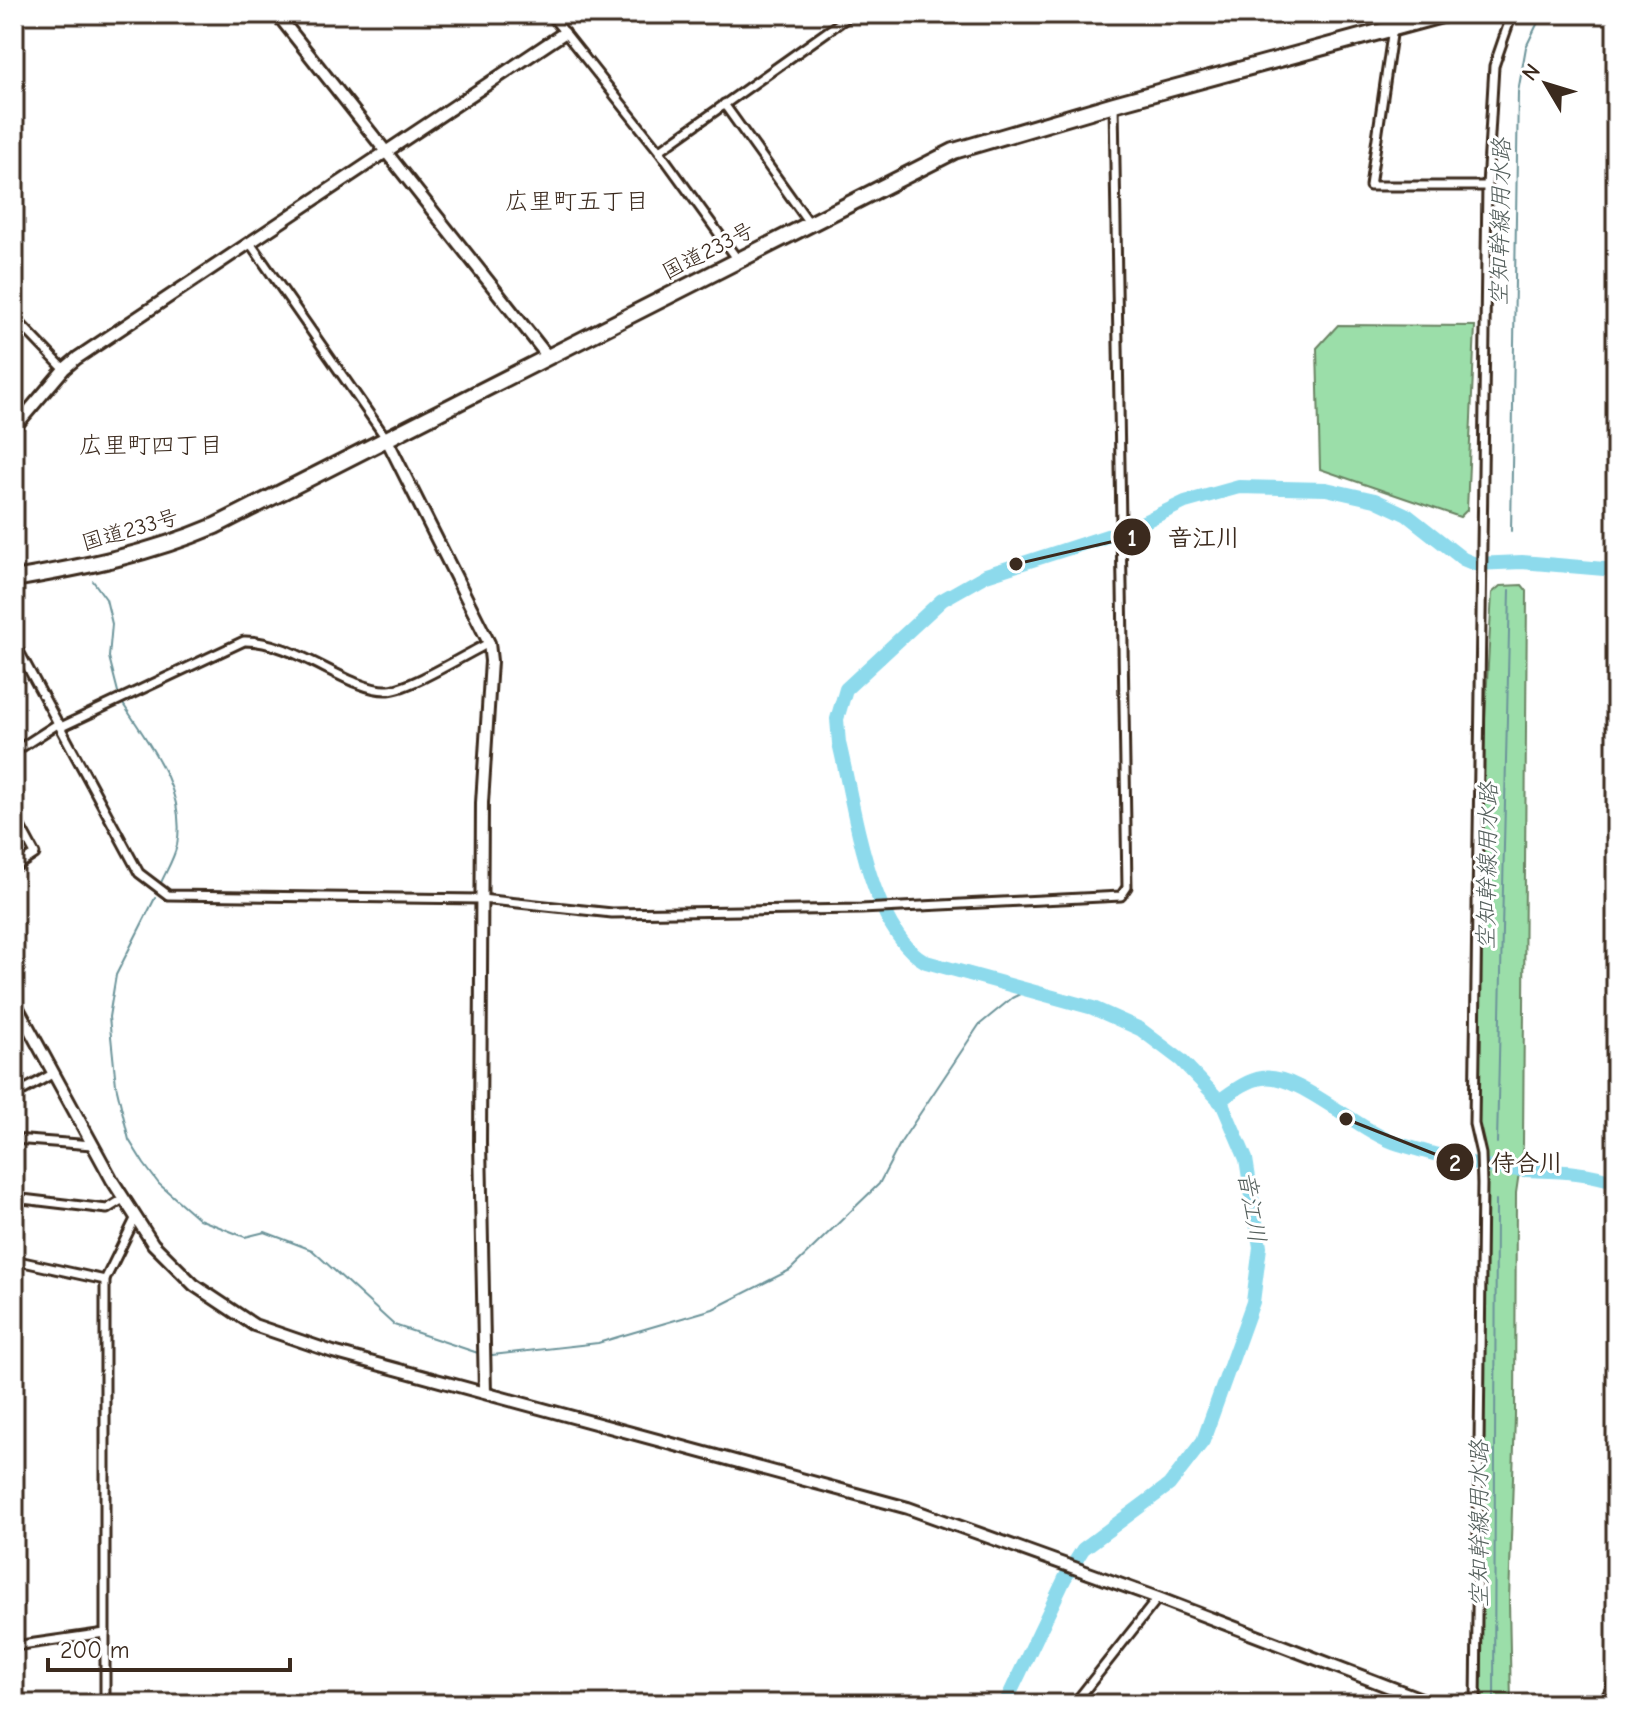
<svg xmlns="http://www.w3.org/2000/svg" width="1630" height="1718" viewBox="0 0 1630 1718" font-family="'Comic Neue','Klee One',sans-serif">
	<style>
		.green { fill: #9bdea9; stroke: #6b8464; stroke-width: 2 }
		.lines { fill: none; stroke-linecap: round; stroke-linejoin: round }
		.stream { stroke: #6c949a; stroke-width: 2 }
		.river { stroke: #8ddaec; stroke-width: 14 }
		.street-casing { stroke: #3b2a1e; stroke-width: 13 }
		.secondary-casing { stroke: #3b2a1e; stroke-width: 16 }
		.highway-casing { stroke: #3b2a1e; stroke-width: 20 }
		.street { stroke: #fff; stroke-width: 7 }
		.secondary { stroke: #fff; stroke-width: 10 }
		.highway { stroke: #fff; stroke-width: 14 }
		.labels { text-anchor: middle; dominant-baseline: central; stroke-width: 6; stroke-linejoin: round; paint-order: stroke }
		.street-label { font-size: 22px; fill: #3b2a1e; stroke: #fff }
		.neighbourhood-label { font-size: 24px; fill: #3b2a1e; stroke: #fff }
		.water-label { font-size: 24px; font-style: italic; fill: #545f5c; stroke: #fff }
		.leader { fill: none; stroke: #3b2a1e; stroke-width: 3 }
		.callout-dot { fill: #3b2a1e; stroke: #fff; stroke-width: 3 }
		.mark-label { font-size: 24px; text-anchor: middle; font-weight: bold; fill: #fff }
		.callout-label { font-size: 24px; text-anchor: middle; font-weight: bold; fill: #3b2a1e; stroke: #fff; stroke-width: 6; stroke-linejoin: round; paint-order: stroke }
	</style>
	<rect width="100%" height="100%" fill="#fff"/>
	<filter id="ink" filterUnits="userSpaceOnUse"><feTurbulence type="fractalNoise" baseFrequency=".0125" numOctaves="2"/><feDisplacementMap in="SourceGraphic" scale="16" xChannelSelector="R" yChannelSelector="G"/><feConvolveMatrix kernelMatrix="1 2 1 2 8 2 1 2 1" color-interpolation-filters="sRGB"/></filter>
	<g filter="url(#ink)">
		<g class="green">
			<polygon points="1338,325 1475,326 1467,510 1460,517 1320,469 1317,348"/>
			<polygon points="1522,585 1527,591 1523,1145 1516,1193 1515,1416 1509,1601 1511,1704 1476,1704 1482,1184 1477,1145 1476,879 1492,593 1500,586"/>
		</g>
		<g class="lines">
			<g class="stream">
				<polyline points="1511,531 1518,92 1526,47 1542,14"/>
				<polyline points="93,581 106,599 112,624 109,657 118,692"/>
				<path d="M123 704C150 745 187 792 177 845 174 859 165 873 160 885"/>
				<polyline points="155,898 116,975 109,1017 116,1085 129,1140 144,1164 159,1184 199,1219 245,1237 265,1232 312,1250 394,1325 478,1353"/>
				<polyline points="1497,1143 1510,590"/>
				<polyline points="492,1355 598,1343 621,1336 713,1309 790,1270 879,1184 901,1142 979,1025 1012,998 1028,990"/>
				<polyline points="1494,1704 1496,1200"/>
			</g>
			<g class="river">
				<path d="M1219 1101C1232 1092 1247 1080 1262 1078 1299 1072 1358 1132 1399 1144 1433 1154 1471 1165 1507 1169 1545 1172 1580 1169 1616 1182"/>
				<path d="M1005 1704 1065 1578 1083 1549 1169 1485 1203 1441 1253 1302 1260 1247 1246 1159 1222 1103 1181 1060 1140 1029 1093 1008 926 962C869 932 854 803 839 743L837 719 846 689 942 600 986 575 1129 529 1185 502 1239 487 1326 489 1375 500 1407 515 1463 559 1475 564 1522 562 1616 570"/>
			</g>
			<defs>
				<g id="street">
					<polyline points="550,14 659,151 738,260"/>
					<polyline points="1393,28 1370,186 1487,186"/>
					<polyline points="724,104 810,224"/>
					<polyline points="659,151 852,14"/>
					<polyline points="250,243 386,438"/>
					<polyline points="14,317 64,369"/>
					<polyline points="14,642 139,873 168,895 481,899 612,913 861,909 1121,896 1127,887 1114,104"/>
					<path d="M61 727 244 641C294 640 352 693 389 690 412 688 466 654 489 643"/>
					<polyline points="14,752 59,723"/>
					<polyline points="14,815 35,854 14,868"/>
					<polyline points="14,1093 15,1095 54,1073"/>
					<polyline points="14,1139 92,1145"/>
					<polyline points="14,1198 107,1209 123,1199"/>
					<polyline points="14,1260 105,1280"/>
					<polyline points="14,1646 105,1633"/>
					<polyline points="105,1704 105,1280 135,1219"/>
					<polyline points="1074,1704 1158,1598"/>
					<polyline points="1476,1704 1482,1184 1481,1154 1474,1124 1487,186 1494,66 1512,14"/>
					<polyline points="1603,1704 1616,1677"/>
				</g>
				<g id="secondary">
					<polyline points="277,14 549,358"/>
					<polyline points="14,428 64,369 77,358 564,33"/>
					<polyline points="387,440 489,643 491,661 482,803 480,1143 485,1393"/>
					<polyline points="14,1001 112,1180 153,1244 194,1285 254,1325 333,1352 908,1508 1158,1598 1434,1704"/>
				</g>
				<path id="highway" d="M14 579C84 567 149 554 215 526L954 151 1114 104 1445 14"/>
			</defs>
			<use href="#street" class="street-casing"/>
			<use href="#secondary" class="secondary-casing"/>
			<use href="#highway" class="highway-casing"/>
			<use href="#street" class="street"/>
			<use href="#secondary" class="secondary"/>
			<use href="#highway" class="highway"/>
		</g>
	</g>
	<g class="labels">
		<g class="street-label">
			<text transform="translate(708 251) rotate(-27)">国道233号</text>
			<text transform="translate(130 530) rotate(-16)">国道233号</text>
		</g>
		<g class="neighbourhood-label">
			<text x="577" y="201">広里町五丁目</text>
			<text x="151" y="445">広里町四丁目</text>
		</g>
		<g class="water-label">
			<text transform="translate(1500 222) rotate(-89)">空知幹線用水路</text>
			<text transform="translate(1487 866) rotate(-89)">空知幹線用水路</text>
			<text transform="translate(1252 1207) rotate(81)">音江川</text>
			<text transform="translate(1479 1524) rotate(-90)">空知幹線用水路</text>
		</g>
	</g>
	<path class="leader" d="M1016 564L1132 537M1346 1119L1455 1162"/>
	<g class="callout-dot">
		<circle cx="1016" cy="564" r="8"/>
		<circle cx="1346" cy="1119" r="8"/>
		<circle cx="1132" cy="537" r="20"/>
		<circle cx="1455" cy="1162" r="20"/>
	</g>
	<g class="mark-label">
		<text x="1132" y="546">1</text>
		<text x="1455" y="1171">2</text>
	</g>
	<g class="callout-label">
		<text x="1204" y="546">音江川</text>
		<text x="1527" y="1171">侍合川</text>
	</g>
	<rect width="1630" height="1718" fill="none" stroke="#fff" stroke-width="48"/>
	<rect x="24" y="24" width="1582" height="1670" fill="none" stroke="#3b2a1e" stroke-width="3" filter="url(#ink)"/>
	<g transform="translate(1546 84) rotate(308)" stroke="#ffffff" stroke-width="6" paint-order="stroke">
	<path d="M0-6L14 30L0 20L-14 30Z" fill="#3b2a1e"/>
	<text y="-12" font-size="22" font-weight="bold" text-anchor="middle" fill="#3b2a1e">N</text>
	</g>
	<path d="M48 1658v12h242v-12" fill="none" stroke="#3b2a1e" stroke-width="4"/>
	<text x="60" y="1658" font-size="24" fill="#3b2a1e" stroke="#ffffff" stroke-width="6" paint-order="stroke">200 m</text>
</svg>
